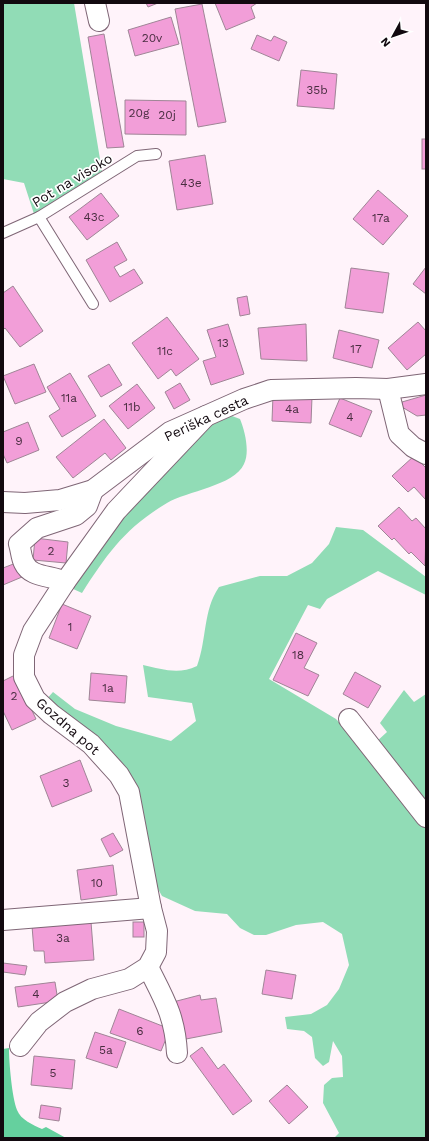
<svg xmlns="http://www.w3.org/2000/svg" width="429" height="1141" viewBox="0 0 429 1141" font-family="'Work Sans',sans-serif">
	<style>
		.green { fill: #91dcb6 }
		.forest { fill: #65d09e }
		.building { fill: #f29ed8; stroke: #9f8596 }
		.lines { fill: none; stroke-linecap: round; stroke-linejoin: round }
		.lane-casing { stroke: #7f6676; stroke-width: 12 }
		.street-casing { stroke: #7f6676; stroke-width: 22 }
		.lane { stroke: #fff; stroke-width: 10 }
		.street { stroke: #fff; stroke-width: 20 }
		.labels { text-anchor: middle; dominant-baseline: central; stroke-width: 3.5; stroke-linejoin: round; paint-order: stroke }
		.number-label { font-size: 12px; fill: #4a2e41 }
		.street-label { font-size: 14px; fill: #12090f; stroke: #fff }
	</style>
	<rect width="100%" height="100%" fill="#fff3fa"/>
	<g class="green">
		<polygon points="3,3 74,3 103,177 34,214 24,183 3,179"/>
		<path d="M232 416 240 419C245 431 250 452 244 464 234 486 187 491 167 503 125 528 107 554 82 593L71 588 129 507 204 427Z"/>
		<path d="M336 527 363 530 426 577V595L378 571 327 599 320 609 308 605 269 679 336 719 357 741 389 784 426 827V1138H334L339 1133 323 1103 324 1085 332 1078 343 1077 342 1056 333 1041 329 1062 323 1066 315 1058 312 1037 304 1031 287 1029 285 1017 311 1014 327 1005 339 989 349 965 342 934 323 922 296 925 266 935H254L240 928 227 914 195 911 162 896 154 882 136 796 45 701 53 692 75 709 116 726 171 741 196 721 192 703 148 697 143 665C162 669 178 675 197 666 207 639 203 610 219 587L260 576H287L312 563 329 544Z"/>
		<polygon points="404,690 414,702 426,694 426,811 375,743 387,732 380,723"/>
	</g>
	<path class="forest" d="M9 1048C9 1063 12 1097 17 1110 21 1120 33 1125 42 1129L46 1127 66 1138H3V1049Z"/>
	<g class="building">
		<polygon points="146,3 158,3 148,7"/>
		<polygon points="215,3 257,3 251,7 255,18 226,30"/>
		<polygon points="202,4 226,122 198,127 175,9"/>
		<polygon points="171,17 179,44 135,56 128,30"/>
		<polygon points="104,34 124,147 107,148 88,37"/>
		<polygon points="257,35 271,41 274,36 287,42 279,61 251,49"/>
		<polygon points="301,70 337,74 334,109 297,106"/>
		<polygon points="125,100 186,101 186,135 125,134"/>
		<rect x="422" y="139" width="4" height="30"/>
		<polygon points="205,155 213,204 177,210 169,161"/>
		<polygon points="378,190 408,216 383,245 353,219"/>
		<polygon points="101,193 119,216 87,240 69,217"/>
		<polygon points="117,242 127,260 114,267 120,277 134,269 143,283 110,302 86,260"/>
		<polygon points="426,267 426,294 413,284"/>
		<polygon points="351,268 389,273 383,313 345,308"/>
		<polygon points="13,286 43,331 20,347 5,328 3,330 3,293"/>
		<polygon points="247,296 250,314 240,316 237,298"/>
		<polygon points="167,317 199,359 176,376 171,369 158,379 132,343"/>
		<polygon points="418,322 426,331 426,354 407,370 388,348"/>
		<polygon points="228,324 244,374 211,385 203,361 216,357 207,330"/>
		<polygon points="306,324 307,361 261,359 258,328"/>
		<polygon points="339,330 379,340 372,368 333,358"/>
		<polygon points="34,364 46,392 15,404 3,376"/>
		<polygon points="109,364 122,385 101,397 88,376"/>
		<polygon points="70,373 96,416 62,437 49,416 60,409 47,387"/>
		<polygon points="180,383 190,400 174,409 165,392"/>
		<polygon points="137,384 155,408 128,429 109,406"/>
		<polygon points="273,395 312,397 311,423 272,421"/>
		<polygon points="426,395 426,415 417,416 402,407 402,402"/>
		<polygon points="340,398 372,411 361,437 329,424"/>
		<polygon points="104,419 126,448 111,460 105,453 73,478 56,457"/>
		<polygon points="28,422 39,450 7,463 3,454 3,432"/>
		<polygon points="414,456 426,468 426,500 414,487 408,492 392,476"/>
		<polygon points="399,507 412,521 416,518 426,529 425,566 411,552 409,554 394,538 392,540 378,526"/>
		<polygon points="35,538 68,542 66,563 33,560"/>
		<polygon points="16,563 22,577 3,585 3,568"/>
		<polygon points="62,604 91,616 77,649 49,638"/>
		<polygon points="296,633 317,643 304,668 319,675 308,696 273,680"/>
		<polygon points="355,672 381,686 368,708 343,694"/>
		<polygon points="91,673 127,676 125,703 89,700"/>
		<polygon points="15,675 36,719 12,730 3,711 3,681"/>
		<polygon points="80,760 92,791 52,807 40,776"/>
		<polygon points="113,833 123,850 110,857 101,839"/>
		<polygon points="113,865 117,895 81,900 77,870"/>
		<polygon points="91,922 94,960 45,963 44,951 34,951 32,926"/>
		<rect x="133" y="922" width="11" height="15"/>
		<polygon points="3,963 27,966 25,975 3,972"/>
		<polygon points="266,970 296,975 292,999 262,994"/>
		<polygon points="55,982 58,1001 18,1007 15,987"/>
		<polygon points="200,995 201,1000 216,998 222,1032 181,1040 173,1002"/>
		<polygon points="119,1009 170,1029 161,1051 110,1033"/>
		<polygon points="95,1032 126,1042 117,1068 86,1058"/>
		<polygon points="202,1047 218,1069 224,1064 252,1101 233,1115 190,1056"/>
		<polygon points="34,1056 75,1060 72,1089 31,1085"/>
		<polygon points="287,1085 308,1107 289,1124 269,1101"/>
		<polygon points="41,1105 61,1108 59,1121 39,1118"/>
	</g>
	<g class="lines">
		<defs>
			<g id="lane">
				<polyline points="39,217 93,304"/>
				<polyline points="3,233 39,217 137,156 156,154"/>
			</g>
			<g id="street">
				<polyline points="95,3 99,21"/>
				<polyline points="388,389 399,434 413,447 426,454"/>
				<polyline points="3,502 25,503 60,500 93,490 170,432 244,399 271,390 356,388 388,389 426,384"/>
				<path d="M65 582C51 575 31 578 24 563 21 557 21 550 19 544L37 528 76 515 87 506 93 490"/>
				<polyline points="349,719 426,817"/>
				<polyline points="3,920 151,908"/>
				<path d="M148 967C164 999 175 1016 177 1053"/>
				<polyline points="20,1046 39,1022 65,1002 92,989 129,979 148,967 156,952 157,931 151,908 129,792 119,775 91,744 51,714 35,699 24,677 24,655 33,631 65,582 116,511 206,416"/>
			</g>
		</defs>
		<use href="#lane" class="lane-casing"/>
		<use href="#street" class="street-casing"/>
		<use href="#lane" class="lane"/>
		<use href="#street" class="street"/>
	</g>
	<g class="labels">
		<g class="number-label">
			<text x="152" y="38">20v</text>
			<text x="317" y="90">35b</text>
			<text x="139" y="113">20g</text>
			<text x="167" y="115">20j</text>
			<text x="191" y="183">43e</text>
			<text x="94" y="217">43c</text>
			<text x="381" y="218">17a</text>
			<text x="223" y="343">13</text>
			<text x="356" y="349">17</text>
			<text x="165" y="351">11c</text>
			<text x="69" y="398">11a</text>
			<text x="132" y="407">11b</text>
			<text x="292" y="409">4a</text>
			<text x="350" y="417">4</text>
			<text x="19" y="441">9</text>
			<text x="51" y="551">2</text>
			<text x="70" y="627">1</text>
			<text x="298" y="655">18</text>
			<text x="108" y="688">1a</text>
			<text x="14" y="696">2</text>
			<text x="66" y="783">3</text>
			<text x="97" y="883">10</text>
			<text x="63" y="938">3a</text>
			<text x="36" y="994">4</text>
			<text x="140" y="1031">6</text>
			<text x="106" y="1050">5a</text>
			<text x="53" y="1073">5</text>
		</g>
		<g class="street-label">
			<text transform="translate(72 180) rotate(-31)">Pot na visoko</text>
			<text transform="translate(206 418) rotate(-25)">Periška cesta</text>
			<text transform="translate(68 726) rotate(41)">Gozdna pot</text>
		</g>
	</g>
	<rect width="429" height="1141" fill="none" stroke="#12090f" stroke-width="8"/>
	<g transform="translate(393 36) rotate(230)" stroke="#ffffff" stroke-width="3" paint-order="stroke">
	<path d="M0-3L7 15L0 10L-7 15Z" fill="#12090f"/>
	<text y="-6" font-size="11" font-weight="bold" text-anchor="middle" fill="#12090f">N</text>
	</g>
</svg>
